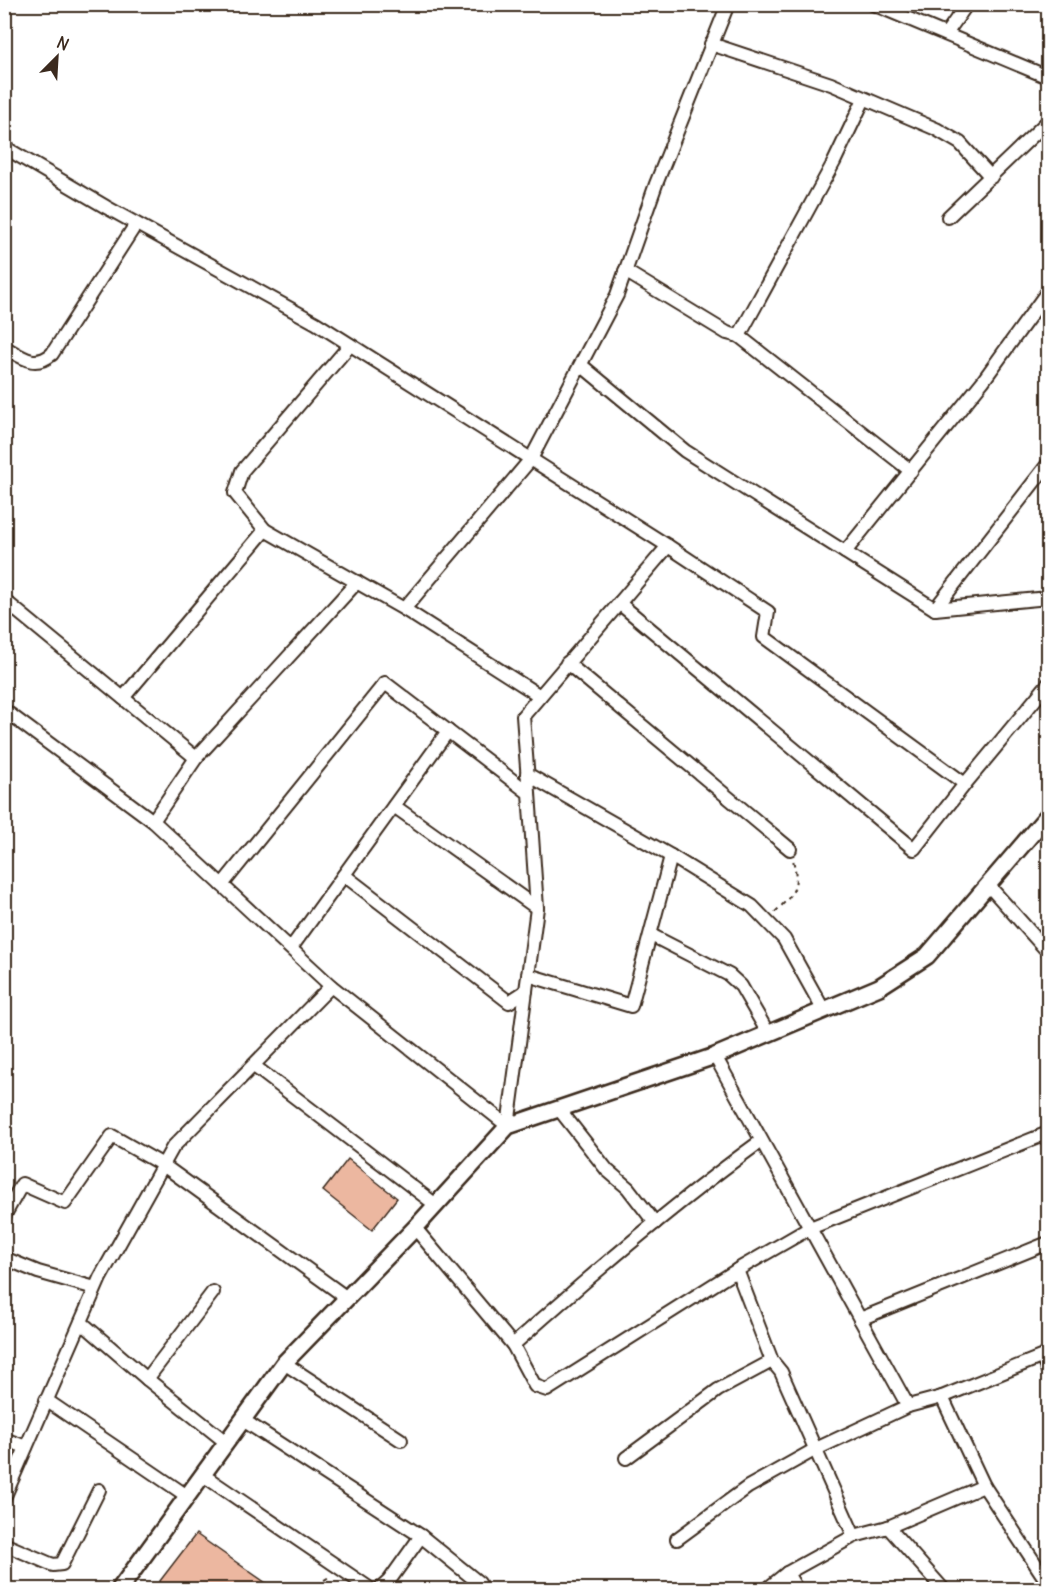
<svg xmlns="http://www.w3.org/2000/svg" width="1053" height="1594" viewBox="0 0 1053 1594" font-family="Delius,sans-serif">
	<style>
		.building { fill: #ecb7a0; stroke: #3b2a1e; stroke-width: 1.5 }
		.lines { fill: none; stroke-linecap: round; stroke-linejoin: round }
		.minor-casing { stroke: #3b2a1e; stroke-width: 16 }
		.tertiary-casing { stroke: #3b2a1e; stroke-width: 20 }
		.path { stroke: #3b2a1e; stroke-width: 2; stroke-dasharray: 4.5 4.5; stroke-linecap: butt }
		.minor { stroke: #fff; stroke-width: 12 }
		.tertiary { stroke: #fff; stroke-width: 15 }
	</style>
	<rect width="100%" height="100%" fill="#fff"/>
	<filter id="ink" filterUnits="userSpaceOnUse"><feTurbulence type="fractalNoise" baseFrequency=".0167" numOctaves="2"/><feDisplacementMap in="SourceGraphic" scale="12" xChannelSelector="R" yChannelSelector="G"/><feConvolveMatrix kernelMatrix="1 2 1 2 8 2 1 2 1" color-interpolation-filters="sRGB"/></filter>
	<g filter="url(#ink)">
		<g class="building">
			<polygon points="348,1159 397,1198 372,1230 323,1191"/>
			<polygon points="196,1534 276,1590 153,1590"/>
		</g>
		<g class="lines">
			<defs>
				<g id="minor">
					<polyline points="873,4 1048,77"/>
					<polyline points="946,34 967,4"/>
					<polyline points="711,44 831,84 936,129 960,143 991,177"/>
					<polyline points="4,147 106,207 316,323 668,546 523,716 529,793"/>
					<polyline points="948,217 1048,121"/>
					<polyline points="625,271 727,333 739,336 911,471"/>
					<polyline points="739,336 834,162 864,99"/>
					<path d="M4 347C22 357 34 369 52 354L136 224"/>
					<polyline points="581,365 685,451 935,609 1048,598"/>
					<polyline points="265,530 235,493 242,471 350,345"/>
					<polyline points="845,552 983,381 1048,291"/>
					<polyline points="619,603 914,849 965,784 764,637 768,612 668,546"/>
					<polyline points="10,605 196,758 153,821"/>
					<polyline points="935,609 1048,464"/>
					<polyline points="567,663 790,849"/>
					<polyline points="540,696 404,609 531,459 617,295 656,184 728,4"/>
					<polyline points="123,698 265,530 404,609"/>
					<polyline points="4,710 153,821 331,986"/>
					<polyline points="196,758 357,582"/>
					<polyline points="527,774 671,856 752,906 784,939 824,1011"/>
					<polyline points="965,784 1048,684"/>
					<polyline points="394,806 537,908"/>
					<polyline points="344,875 509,1002 526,991"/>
					<polyline points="222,885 385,683 529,793 537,908 508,1126"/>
					<polyline points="989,886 1048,952"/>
					<polyline points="651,935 729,975 741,986 768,1033"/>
					<polyline points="291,948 448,731"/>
					<polyline points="528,975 631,1006 671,856"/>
					<polyline points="715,1056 908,1406 942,1397"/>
					<polyline points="254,1066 436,1205"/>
					<polyline points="559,1109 607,1170 628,1188 655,1223"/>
					<polyline points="4,1216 22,1184 65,1203 112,1136 163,1165 347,1298"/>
					<polyline points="415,1228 513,1345 535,1386 547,1390 737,1270 810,1228 1048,1133"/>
					<polyline points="4,1258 38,1272 95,1288"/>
					<polyline points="737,1270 772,1361 781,1372 854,1536"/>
					<polyline points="860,1319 1048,1243"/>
					<polyline points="81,1322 147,1379 227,1443"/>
					<path d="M513 1345C593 1273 674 1204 761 1141"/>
					<polyline points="1042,1357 1048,1371"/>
					<polyline points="284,1363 401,1440"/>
					<polyline points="147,1379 213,1292"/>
					<polyline points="46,1400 187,1496"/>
					<polyline points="243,1420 421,1536 479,1583 483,1590"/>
					<polyline points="4,1439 26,1447"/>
					<polyline points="626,1458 718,1390 772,1361"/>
					<polyline points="203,1475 372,1590"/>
					<polyline points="984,1486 1048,1583"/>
					<polyline points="4,1498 100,1278 173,1147 331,986 508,1126"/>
					<polyline points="677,1539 748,1487 816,1449 908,1406"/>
					<polyline points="4,1544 53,1565 62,1564 99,1490"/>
					<polyline points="787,1573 797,1590"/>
					<polyline points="379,1590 389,1581 421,1536"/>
					<polyline points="766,1590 787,1573 854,1536 888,1527"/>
					<polyline points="944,1590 888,1527 984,1486 942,1397 1048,1354"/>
				</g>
				<polyline id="tertiary" points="119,1590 284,1363 415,1228 508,1126 715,1056 879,987 927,956 1048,815"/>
			</defs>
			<use href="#minor" class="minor-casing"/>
			<use href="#tertiary" class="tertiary-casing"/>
			<g class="path">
				<path d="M775 912C794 894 800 887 793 860"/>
				<polyline points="309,1590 329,1577"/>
			</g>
			<use href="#minor" class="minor"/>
			<use href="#tertiary" class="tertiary"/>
		</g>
	</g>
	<rect width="1053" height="1594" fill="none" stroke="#fff" stroke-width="24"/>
	<rect x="12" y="12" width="1029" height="1570" fill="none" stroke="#3b2a1e" stroke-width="2" filter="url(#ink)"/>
	<g transform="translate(57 57) rotate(24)" stroke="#ffffff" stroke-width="4.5" paint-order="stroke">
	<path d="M0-4.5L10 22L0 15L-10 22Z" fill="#3b2a1e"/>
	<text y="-9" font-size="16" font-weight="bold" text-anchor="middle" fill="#3b2a1e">N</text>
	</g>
</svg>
